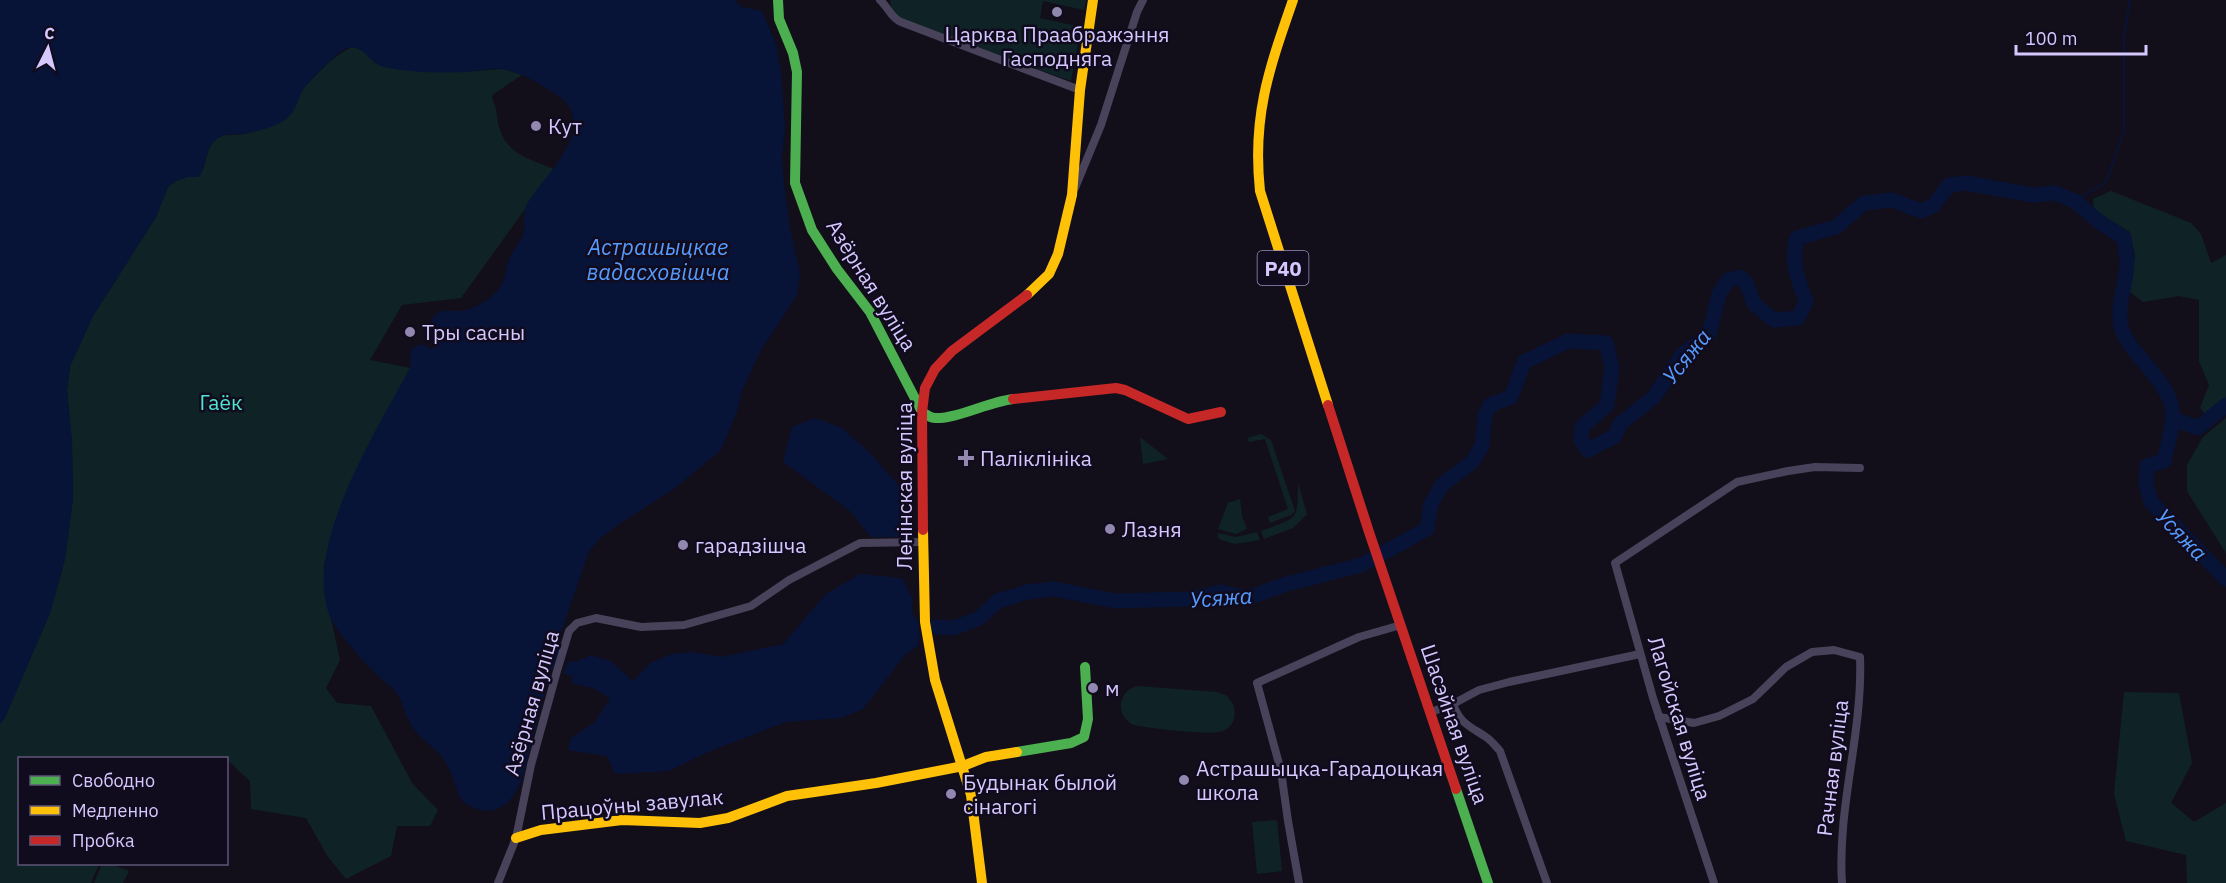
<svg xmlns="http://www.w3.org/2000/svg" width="2226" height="883" viewBox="0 0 2226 883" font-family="'IBM Plex Sans',sans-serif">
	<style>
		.green { fill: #0f2326 }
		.water { fill: #081338 }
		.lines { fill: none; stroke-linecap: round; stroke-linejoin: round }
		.stream { stroke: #081338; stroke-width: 2 }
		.river { stroke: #081338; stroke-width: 15 }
		.street { stroke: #48435b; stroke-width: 8 }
		.fast { stroke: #4caf50; stroke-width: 10 }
		.slow { stroke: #ffc107; stroke-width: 10 }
		.jam { stroke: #c62828; stroke-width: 10 }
		.poi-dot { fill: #9187af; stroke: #110b1e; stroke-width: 2 }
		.labels { text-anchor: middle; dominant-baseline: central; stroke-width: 5; stroke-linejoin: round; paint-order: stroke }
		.shield { fill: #110b1e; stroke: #9a8fbc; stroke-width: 1.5 }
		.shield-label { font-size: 20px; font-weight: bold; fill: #d5c8ff }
		.poi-label { font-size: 21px; fill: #d5c8ff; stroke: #110b1e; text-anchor: start }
		.street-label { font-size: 21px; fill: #d5c8ff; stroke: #110b1e }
		.park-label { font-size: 21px; fill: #50e3d1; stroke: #110b1e }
		.water-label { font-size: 22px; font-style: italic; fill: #569bff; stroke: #110b1e }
	</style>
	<rect width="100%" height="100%" fill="#120f1a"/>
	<g class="green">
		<polygon points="890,0 1086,0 1084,10 1043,1 1040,18 1081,27 1071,81 897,19 892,11"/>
		<path d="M353 47 364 51 375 63 384 67 428 71 464 72 503 69 522 75 492 95C492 101 495 104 496 109 500 151 518 155 554 169L461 298 402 305 370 360 410 368 349 485 324 565V588L340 660 326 688 337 703 371 706 412 783 438 810 430 826H397L391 856 346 879 328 857 306 818 251 809 250 781 225 758H20V864H99L91 883H0V724L5 717 50 613 65 559 73 499 72 442 67 391 70 366 93 316 156 217 168 187 176 181 187 177H198C208 167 204 151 215 140 226 131 239 138 250 132 262 124 295 99 304 88 317 74 336 53 353 47Z"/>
		<polygon points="2111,191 2191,223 2201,234 2211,263 2226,255 2226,412 2213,424 2200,408 2209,385 2199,361 2199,300 2179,296 2143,302 2129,291 2135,256 2130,232 2094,210 2093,199"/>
		<polygon points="2226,418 2226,553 2187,491 2187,465 2203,437"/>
		<polygon points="1261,434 1271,440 1295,511 1291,515 1270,523 1268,517 1288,509 1265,439 1249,442 1247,438"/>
		<polygon points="1140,437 1168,459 1143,464"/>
		<path d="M1298 483 1307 514 1293 528 1264 539 1261 531C1297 517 1298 523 1298 483Z"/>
		<polygon points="1240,499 1242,516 1247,529 1236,534 1218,529 1228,503"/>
		<polygon points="1257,532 1260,540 1234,544 1219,539 1217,533 1236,537"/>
		<path d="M1137 686 1217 692 1227 696 1233 704C1237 715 1234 727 1223 731 1212 736 1148 728 1134 725 1115 716 1117 692 1137 686Z"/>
		<polygon points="2124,692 2179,693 2192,763 2171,803 2194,822 2226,803 2226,883 2187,883 2186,855 2126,841 2114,794"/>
		<polygon points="1277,820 1282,871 1257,874 1252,822"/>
		<polygon points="102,864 111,864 129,871 123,883 94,883"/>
	</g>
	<g class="water">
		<path d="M0 0H735L742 7 762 11 776 44 781 72 785 127 782 156 784 183 790 228 800 273 797 295 760 352 742 391 737 412 721 450 674 489 619 524 598 540 589 552 559 638C562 648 557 659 553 669H551L523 776C512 807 492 822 462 801 454 786 452 769 441 756 431 744 417 737 410 723 404 712 403 700 394 690 389 685 382 680 377 675 364 662 335 631 329 614 303 545 378 428 410 368L411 349C418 344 423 343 431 349L439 345 441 338 429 327C437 301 451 316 469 309 480 306 492 297 499 289 505 281 506 268 509 259 513 249 522 241 524 231 525 222 522 213 527 204 540 182 566 159 573 132 575 124 573 113 569 106 559 92 519 71 502 69 490 68 478 71 466 72 441 73 410 73 385 67 368 64 362 39 343 50 337 53 308 83 304 88 298 98 296 111 286 119 278 126 259 131 248 133 236 136 224 131 214 141 204 151 207 168 198 177H187L176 181 168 187 156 217 93 316 70 366 67 391 72 442 73 499 65 559 50 613 5 718 0 724Z"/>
		<polygon points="815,418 842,428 869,452 902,489 906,512 902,537 871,537 850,511 783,462 792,427"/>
		<polygon points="860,574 902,578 912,598 912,613 918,621 920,638 918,640 919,645 906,654 863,709 841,718 786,722 708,752 669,771 615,774 607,756 568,750 571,738 595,722 610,698 593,688 571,683 573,677 563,673 568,661 578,662 580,659 586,658 589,655 611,661 633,681 650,663 672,654 693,652 721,657 783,644 826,594"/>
	</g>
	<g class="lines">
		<polyline class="stream" points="2075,201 2106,182 2124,131 2124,36 2130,0"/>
		<g class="river">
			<polyline points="2174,419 2198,428 2226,405"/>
			<path d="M936 627 953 628 978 619 998 601 1027 592 1054 589 1115 601 1187 599 1221 592 1247 598 1287 584 1361 565 1427 529 1431 504 1442 485 1472 462 1482 446 1485 415 1490 405 1511 397 1524 362 1568 341 1606 343 1612 368 1607 405 1582 427 1581 440 1588 450 1615 436 1620 424 1654 397 1682 355 1709 334 1719 294 1728 280 1740 277 1747 284 1754 304 1774 320 1798 318 1806 302C1798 279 1790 262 1797 238L1836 227 1864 203 1892 200 1921 211 1933 206 1949 185 1966 183 2033 195 2055 193 2075 201 2098 221 2124 238C2125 245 2126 253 2127 261 2127 284 2115 307 2122 330 2126 341 2135 352 2143 361 2179 404 2177 408 2164 461L2147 466 2146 484 2151 502 2226 579"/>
		</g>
		<g class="street">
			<path d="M880 0C888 7 891 18 901 22L1080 90"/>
			<polyline points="1075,188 1101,125 1137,12 1143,0"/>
			<path d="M1453 704C1459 723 1471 727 1486 737 1492 741 1496 747 1500 751L1547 883"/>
			<polyline points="1431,712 1453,704 1479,690 1509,682 1640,654"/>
			<path d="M1659 717 1694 723 1719 716 1753 699 1786 667 1812 652 1834 650 1860 657C1863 733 1837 807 1842 883"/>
			<polyline points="498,883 516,838 531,765 557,671 569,631 577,623 596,618 641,627 684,625 751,606 789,580 860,543 924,542"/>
			<polyline points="1299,883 1288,821 1281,771 1257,683 1359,637 1401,625"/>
			<polyline points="1714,883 1653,698 1615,563 1737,482 1788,471 1815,467 1860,468"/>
		</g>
		<g class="fast">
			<path d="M778 0 779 19 793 53 797 72 795 183 812 230 837 269 870 312 922 412C926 414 930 418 935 418 957 419 988 402 1013 399"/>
			<polyline points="1017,752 1071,743 1084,737 1088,719 1085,667"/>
			<polyline points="1456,789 1488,883"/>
		</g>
		<g class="slow">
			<path d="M1293 0C1269 69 1252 116 1260 191L1328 405"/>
			<polyline points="1027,295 1049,274 1058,254 1072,195 1080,90 1093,0"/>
			<polyline points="923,530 925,622 935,680 971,795 982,883"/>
			<polyline points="516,838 541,830 622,820 700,823 728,818 787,796 876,783 963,766 986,757 1017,752"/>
		</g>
		<g class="jam">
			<polyline points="1013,399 1116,388 1125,390 1188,419 1221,412"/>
			<polyline points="1328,405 1369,532 1456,789"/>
			<polyline points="923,530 922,412 925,388 935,369 952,351 1027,295"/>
		</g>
	</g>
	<g class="poi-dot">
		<circle cx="1057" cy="12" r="6"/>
		<circle cx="536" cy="126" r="6"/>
		<circle cx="410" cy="332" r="6"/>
		<path d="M963 449h6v6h6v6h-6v6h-6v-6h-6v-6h6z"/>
		<circle cx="1110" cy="529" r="6"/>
		<circle cx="683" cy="545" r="6"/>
		<circle cx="1093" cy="688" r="6"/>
		<circle cx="1184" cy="780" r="6"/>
		<circle cx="951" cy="794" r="6"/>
	</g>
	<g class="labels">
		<rect class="shield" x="1257.5" y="251" width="51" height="34" rx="4.5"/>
		<g class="shield-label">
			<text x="1283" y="268">Р40</text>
		</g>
		<g class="poi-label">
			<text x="1057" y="34" text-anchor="middle">Царква Праабражэння<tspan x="1057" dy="24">Гасподняга</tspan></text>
			<text x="548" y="126">Кут</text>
			<text x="422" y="332">Тры сасны</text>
			<text x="980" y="458">Паліклініка</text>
			<text x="1122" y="529">Лазня</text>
			<text x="695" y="545">гарадзішча</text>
			<text x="1105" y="688">м</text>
			<text x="1196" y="768">Астрашыцка-Гарадоцкая<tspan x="1196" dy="24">школа</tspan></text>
			<text x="963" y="782">Будынак былой<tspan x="963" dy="24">сінагогі</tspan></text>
		</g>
		<g class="street-label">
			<text transform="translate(872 285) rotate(58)">Азёрная вуліца</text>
			<text transform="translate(904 486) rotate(-90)">Ленінская вуліца</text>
			<text transform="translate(531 703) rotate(-74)">Азёрная вуліца</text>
			<text transform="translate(1680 718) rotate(73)">Лагойская вуліца</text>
			<text transform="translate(1455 724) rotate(71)">Шасэйная вуліца</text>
			<text transform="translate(1832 768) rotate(-83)">Рачная вуліца</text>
			<text transform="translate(632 804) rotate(-5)">Працоўны завулак</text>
		</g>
		<g class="park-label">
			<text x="221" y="402">Гаёк</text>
		</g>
		<g class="water-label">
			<text x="658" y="246">Астрашыцкае<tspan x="658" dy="25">вадасховішча</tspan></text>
			<text transform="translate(1686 356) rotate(-51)">Усяжа</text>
			<text transform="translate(2182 534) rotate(46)">Усяжа</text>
			<text transform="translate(1221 597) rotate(-4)">Усяжа</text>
		</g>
	</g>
	<rect x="18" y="757" width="210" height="108" fill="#110b1e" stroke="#5f5778" stroke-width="1.5"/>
	<rect x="30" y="776" width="30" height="9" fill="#4caf50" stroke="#5f5778" stroke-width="1.5"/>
	<text x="72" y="787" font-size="18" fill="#d5c8ff">Свободно</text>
	<rect x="30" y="806" width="30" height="9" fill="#ffc107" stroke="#5f5778" stroke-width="1.5"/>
	<text x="72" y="817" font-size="18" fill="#d5c8ff">Медленно</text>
	<rect x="30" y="836" width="30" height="9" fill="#c62828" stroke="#5f5778" stroke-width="1.5"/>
	<text x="72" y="847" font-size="18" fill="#d5c8ff">Пробка</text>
	<g transform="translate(48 48) rotate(6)" stroke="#110b1e" stroke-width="4.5" paint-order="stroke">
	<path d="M0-4.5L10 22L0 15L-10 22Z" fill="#d5c8ff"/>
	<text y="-9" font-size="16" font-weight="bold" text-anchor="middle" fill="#d5c8ff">С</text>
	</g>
	<path d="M2016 45v9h130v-9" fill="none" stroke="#d5c8ff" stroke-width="3"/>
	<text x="2025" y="45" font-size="18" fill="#d5c8ff" stroke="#110b1e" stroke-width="4.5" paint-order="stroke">100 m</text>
</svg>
